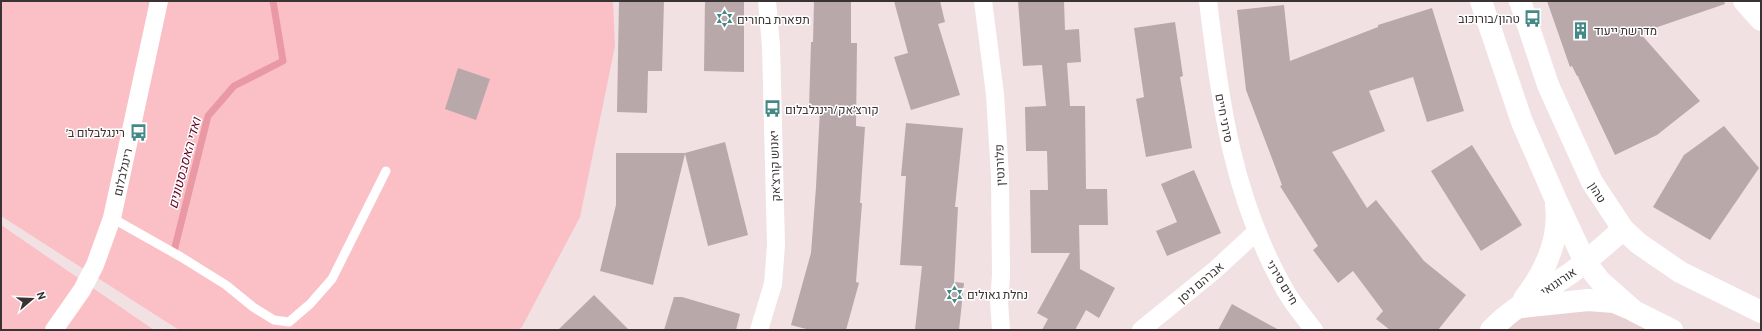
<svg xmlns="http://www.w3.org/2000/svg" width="1762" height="331" viewBox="0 0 1762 331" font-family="Barlow,Heebo,sans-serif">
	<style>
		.built { fill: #e9d0d3 }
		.green { fill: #fbbfc6 }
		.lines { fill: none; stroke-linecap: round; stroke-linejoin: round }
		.stream { stroke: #e999a3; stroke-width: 7 }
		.building { fill: #b8a8aa }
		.lane { stroke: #fff; stroke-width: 9 }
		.street { stroke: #fff; stroke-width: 18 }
		.secondary { stroke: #fff; stroke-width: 22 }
		.labels { text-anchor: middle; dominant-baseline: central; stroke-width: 3; stroke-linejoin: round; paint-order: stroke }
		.poi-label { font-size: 12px; fill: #393333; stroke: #fff; text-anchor: start }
		.street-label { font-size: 12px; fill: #393333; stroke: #fff }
		.water-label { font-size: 13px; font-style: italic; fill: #600020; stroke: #fff }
	</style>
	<rect width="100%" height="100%" fill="#f2e1e3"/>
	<polygon class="built" points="1588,300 1672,330 1492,330 1517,307"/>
	<g class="green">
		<polygon points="1,1 613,1 615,46 580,217 522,327 518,330 179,330 1,216"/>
		<polygon points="1,225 154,330 1,330"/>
	</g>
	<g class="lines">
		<polyline class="stream" points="174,251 208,116 234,86 283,61 273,1"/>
	</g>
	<g class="building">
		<polygon points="619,1 664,1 662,71 648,71 647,113 617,112"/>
		<polygon points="705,1 744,1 744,72 704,71"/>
		<polygon points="814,1 851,1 851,43 857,43 856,126 865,127 860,203 862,203 856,282 859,283 846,330 810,330 791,325 811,253 816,187 820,109 809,109 811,42 813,42"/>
		<polygon points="894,1 940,1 945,22 938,24 960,95 911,110 894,57 908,53"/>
		<polygon points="1018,1 1064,1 1065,30 1079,29 1081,62 1067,63 1070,106 1085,106 1086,189 1107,189 1108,225 1079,225 1080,269 1115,288 1099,318 1086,310 1075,330 1042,330 1048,319 1037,313 1070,253 1031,253 1030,190 1048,190 1047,151 1026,151 1025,107 1046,106 1042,65 1023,66"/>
		<polygon points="1547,1 1724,1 1725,4 1640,33 1700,101 1657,135 1615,155 1579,79 1578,76 1577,76 1572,66 1570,67"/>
		<polygon points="1284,5 1290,61 1378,27 1378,25 1432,8 1464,111 1427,122 1413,77 1369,91 1385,131 1332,152 1367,208 1376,200 1424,261 1466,295 1438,330 1390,330 1376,319 1383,311 1353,271 1338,283 1313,250 1318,246 1280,186 1282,185 1246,90 1237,10"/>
		<polygon points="1175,22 1183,76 1180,77 1192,148 1146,157 1136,99 1144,97 1134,28"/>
		<polygon points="458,68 490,79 476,120 445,109"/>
		<polygon points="906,123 963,128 955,207 958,207 954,282 964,283 959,330 915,330 922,266 900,265 906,176 901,176"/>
		<polygon points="1724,126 1759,168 1710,240 1653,207 1684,155"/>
		<polygon points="725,142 748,235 708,246 685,154 653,285 600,271 616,205 616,153 685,153"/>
		<polygon points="1472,145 1522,225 1481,251 1431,171"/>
		<polygon points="1194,170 1221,233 1167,256 1156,231 1177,222 1161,184"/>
		<polygon points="594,295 629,330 558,330"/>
		<polygon points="674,297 682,297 740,314 736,330 664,330"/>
		<polygon points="1232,304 1279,330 1218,330"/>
	</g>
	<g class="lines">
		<polyline class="lane" points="112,218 181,257 226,285 253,307 274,320 289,322 310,304 332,279 386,171"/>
		<g class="street">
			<polyline points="983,1 995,94 1000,177 1001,276 999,301 1001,330"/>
			<path d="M1208 1C1221 106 1232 196 1285 290 1293 304 1304 317 1314 330"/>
			<polyline points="54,330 82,290 95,265 112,218 159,1"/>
			<polyline points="759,330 773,284 776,245 771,46 767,1"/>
			<polyline points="1141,330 1215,270 1256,232"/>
		</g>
		<g class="secondary">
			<polyline points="1481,1 1522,122 1556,200 1585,262 1601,282 1634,311 1672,330"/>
			<polyline points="1520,1 1548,85 1572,138 1592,182 1623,229 1638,243 1680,272 1761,312"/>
			<polyline points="1744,1 1761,20"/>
			<path d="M1524 299C1545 272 1560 239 1556 205"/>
			<polyline points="1522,307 1588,300 1614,302 1628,308"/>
			<path d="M1491 330C1513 307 1542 292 1568 275 1588 261 1605 245 1623 229"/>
		</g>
	</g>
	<defs>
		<symbol id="bus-bare" viewBox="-9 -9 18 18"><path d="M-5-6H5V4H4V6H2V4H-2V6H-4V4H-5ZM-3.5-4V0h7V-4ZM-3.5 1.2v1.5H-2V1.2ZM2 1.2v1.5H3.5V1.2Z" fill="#438a87" stroke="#fff" stroke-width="2.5" paint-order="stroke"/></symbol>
		<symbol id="synagogue-bare" viewBox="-9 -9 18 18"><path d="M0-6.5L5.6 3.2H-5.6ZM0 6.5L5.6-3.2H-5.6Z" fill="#438a87" stroke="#fff" stroke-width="2.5" paint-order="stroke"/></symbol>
		<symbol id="building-bare" viewBox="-9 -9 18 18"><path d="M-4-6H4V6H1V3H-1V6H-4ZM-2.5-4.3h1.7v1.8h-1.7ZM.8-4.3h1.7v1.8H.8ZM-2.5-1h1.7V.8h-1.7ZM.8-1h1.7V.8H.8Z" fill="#438a87" stroke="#fff" stroke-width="2.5" paint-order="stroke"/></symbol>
	</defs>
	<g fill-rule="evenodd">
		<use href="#bus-bare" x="1520" y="6" width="25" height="25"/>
		<use href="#synagogue-bare" x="712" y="6" width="25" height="25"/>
		<use href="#building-bare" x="1568" y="18" width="25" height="25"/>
		<use href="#bus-bare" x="760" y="96" width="25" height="25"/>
		<use href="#bus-bare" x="126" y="120" width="25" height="25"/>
		<use href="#synagogue-bare" x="942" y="282" width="25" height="25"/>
	</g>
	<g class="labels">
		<g class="poi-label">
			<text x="1520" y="18" text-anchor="end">טהון/בורוכוב</text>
			<text x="737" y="19">תפארת בחורים</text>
			<text x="1594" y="30">מדרשת ייעוד</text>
			<text x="785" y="109">קורצ׳אק/רינגלבלום</text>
			<text x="125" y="132" text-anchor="end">רינגלבלום ב׳</text>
			<text x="967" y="294">נחלת גאולים</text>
		</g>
		<g class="street-label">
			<text transform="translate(1225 118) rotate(79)">סירני חיים</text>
			<text transform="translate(999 165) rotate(-92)">פלורנטין</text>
			<text transform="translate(774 166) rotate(-92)">יאנוש קורצ'אק</text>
			<text transform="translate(122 172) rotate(-77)">רינגלבלום</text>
			<text transform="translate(1598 192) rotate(58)">טהון</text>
			<text transform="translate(1558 281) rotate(-34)">אורוגואי</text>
			<text transform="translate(1200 282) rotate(-40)">אברהם ניסן</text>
			<text transform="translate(1283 282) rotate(59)">חיים סירני</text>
		</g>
		<g class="water-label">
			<text transform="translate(184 163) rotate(-75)">ואדי האסבסטונים</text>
		</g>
	</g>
	<rect width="1762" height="331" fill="none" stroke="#393333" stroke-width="4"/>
	<g transform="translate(32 299) rotate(71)" stroke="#ffffff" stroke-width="3" paint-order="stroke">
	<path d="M0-3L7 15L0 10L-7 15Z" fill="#393333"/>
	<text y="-6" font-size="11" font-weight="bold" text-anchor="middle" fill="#393333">N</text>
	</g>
</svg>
